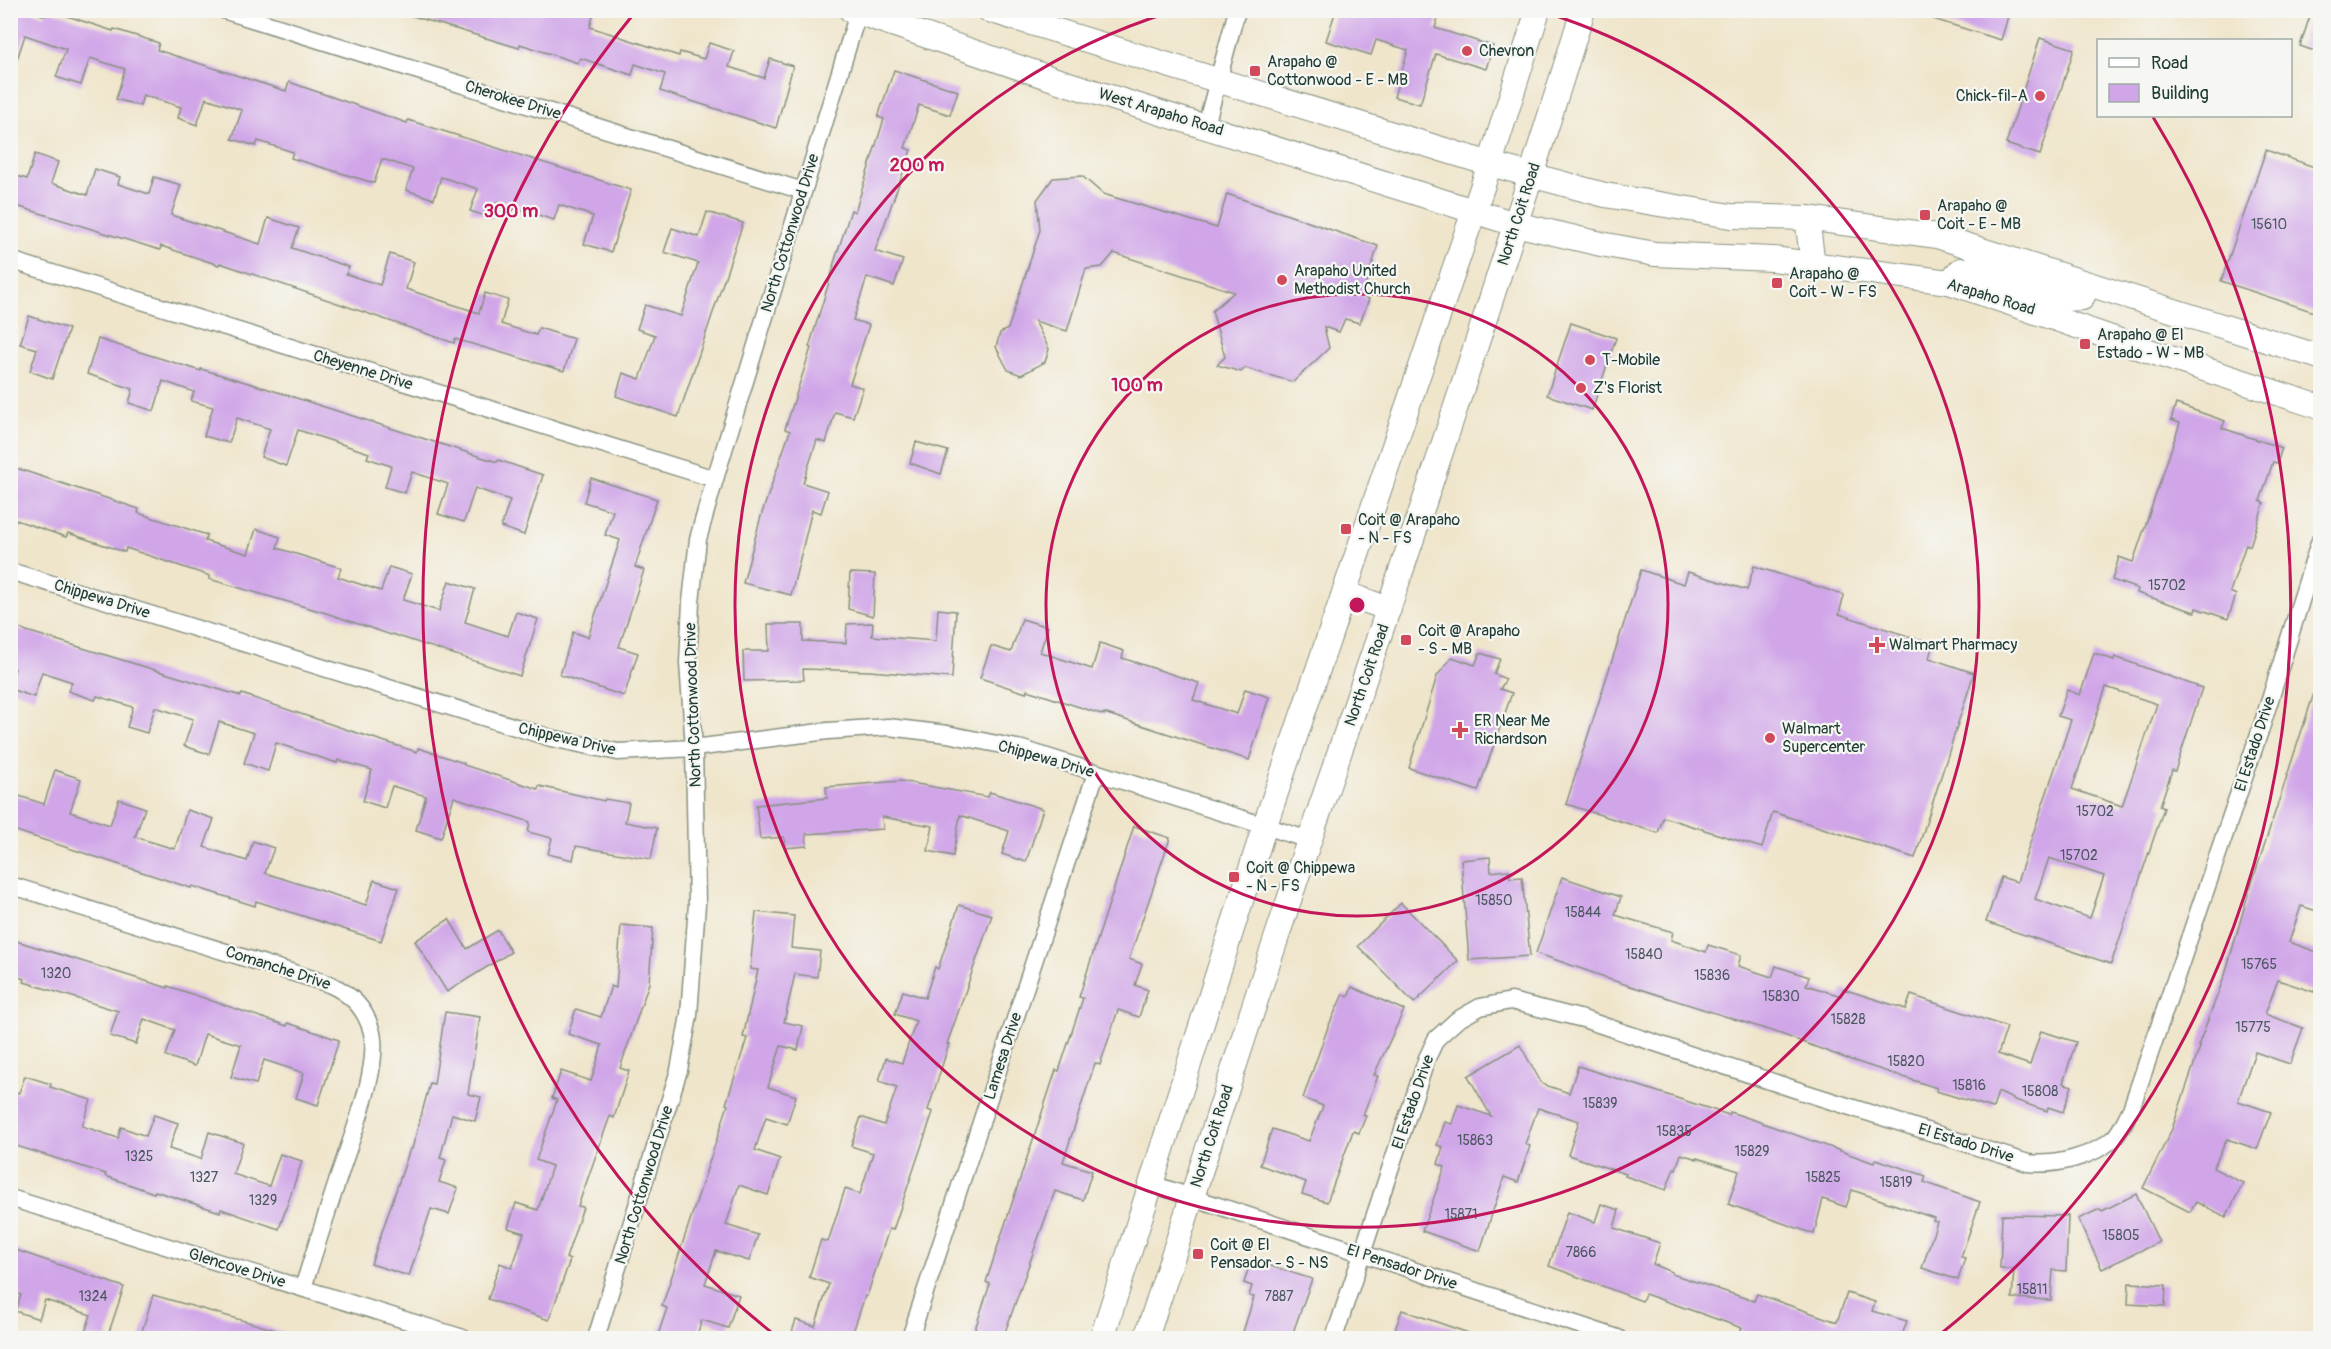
<svg xmlns="http://www.w3.org/2000/svg" width="2331" height="1349" viewBox="0 0 2331 1349" font-family="Pangolin,sans-serif">
	<style>
		.building { fill: #d0a6e8; fill-rule: evenodd }
		.lines { fill: none; stroke-linecap: round; stroke-linejoin: round }
		.minor-casing { stroke: #879180; stroke-width: 19 }
		.secondary-casing { stroke: #879180; stroke-width: 26 }
		.minor { stroke: #fff; stroke-width: 16 }
		.secondary { stroke: #fff; stroke-width: 24 }
		.ring { fill: none; stroke: #c2185b; stroke-width: 3 }
		.poi-dot { fill: #d1495b; stroke: #f6f6f2; stroke-width: 2 }
		.labels { text-anchor: middle; dominant-baseline: central; stroke-width: 4.5; stroke-linejoin: round; paint-order: stroke }
		.number-label { font-size: 14px; fill: #4b5761 }
		.poi-label { font-size: 16px; fill: #1f3d34; stroke: #f6f6f2; text-anchor: start }
		.street-label { font-size: 16px; fill: #1f3d34; stroke: #f6f6f2 }
		.centre { fill: #c2185b; stroke: #f6f6f2; stroke-width: 3 }
		.ring-label { font-size: 18px; text-anchor: middle; font-weight: bold; fill: #c2185b; stroke: #f6f6f2; stroke-width: 4.5; stroke-linejoin: round; paint-order: stroke }
	</style>
	<rect width="100%" height="100%" fill="#f6f6f2"/>
	<filter id="ink" filterUnits="userSpaceOnUse"><feTurbulence type="fractalNoise" baseFrequency=".0167" numOctaves="2"/><feDisplacementMap in="SourceGraphic" scale="12" xChannelSelector="R" yChannelSelector="G"/><feConvolveMatrix kernelMatrix="1 2 1 2 8 2 1 2 1" color-interpolation-filters="sRGB"/></filter>
	<filter id="wash" filterUnits="userSpaceOnUse"><feTurbulence type="fractalNoise" baseFrequency=".008" numOctaves="4" result="noise"/><feDisplacementMap in="SourceGraphic" scale="24" xChannelSelector="R" yChannelSelector="G"/><feGaussianBlur stdDeviation="1.35" result="paint"/><feColorMatrix in="noise" values="0 0 0 0 0 0 0 0 0 0 0 0 0 0 0 0 0 1.4 0 .05"/><feComposite in="paint" operator="in"/></filter>
	<g filter="url(#wash)">
		<rect width="100%" height="100%" fill="#efe5cb"/>
		<g id="blocks">
			<g class="building">
				<polygon points="10,10 29,10 45,16 47,10 49,10 113,31 114,29 159,43 157,50 286,91 289,82 407,123 408,120 631,190 611,252 584,244 593,216 559,205 554,220 497,202 492,218 470,211 478,189 441,177 434,199 406,190 413,169 382,159 374,183 291,158 293,152 258,141 256,146 232,139 242,110 206,98 197,125 178,118 181,107 143,95 140,106 116,99 125,69 90,58 81,85 56,77 66,49 25,35 14,69 10,69"/>
				<polygon points="410,10 595,10 590,27 679,56 680,52 704,59 709,43 734,51 729,67 764,78 770,59 793,66 776,128 660,91 665,74 635,64 632,75 580,58 578,63 520,44 519,48 409,15"/>
				<polygon points="1336,10 1440,10 1435,28 1493,46 1486,69 1436,54 1420,104 1394,97 1408,50 1376,40 1371,55 1326,41"/>
				<polygon points="1917,10 2010,10 2001,40 1917,14"/>
				<polygon points="2312,10 2320,10 2320,53 2300,46"/>
				<polygon points="2040,38 2074,49 2040,155 2006,144"/>
				<polygon points="894,70 958,91 950,115 919,105 905,148 911,150 875,251 903,260 894,286 867,277 853,320 869,325 850,384 863,388 853,417 835,412 826,443 817,440 803,483 828,491 821,513 812,510 791,595 743,583 761,516 790,431 785,429 811,348 809,347 834,266 833,266 851,210 855,212 884,119 878,117"/>
				<polygon points="2266,150 2320,169 2320,314 2221,281"/>
				<polygon points="35,154 58,162 51,183 87,195 95,169 120,177 118,184 149,194 154,177 181,185 171,215 260,244 268,218 299,228 292,248 349,267 346,274 380,285 390,254 414,262 406,289 479,313 485,293 508,300 501,324 536,335 539,328 574,339 564,371 455,339 454,343 220,263 219,265 161,246 160,250 10,204 10,174 27,179"/>
				<polygon points="1082,176 1103,194 1217,228 1227,194 1378,246 1362,296 1369,299 1360,323 1345,319 1339,332 1324,327 1329,348 1293,382 1245,368 1241,372 1217,365 1225,357 1212,311 1234,292 1114,253 1102,267 1086,269 1067,331 1035,321 1049,349 1045,362 1021,375 1008,370 996,347 1000,333 1008,329 1040,230 1037,200 1053,178"/>
				<polygon points="707,212 743,223 678,417 616,396 623,373 640,379 655,335 637,329 645,305 681,316 698,263 664,252 672,228 699,237"/>
				<polygon points="29,316 69,329 52,379 30,371 37,349 20,344"/>
				<polygon points="1571,323 1616,338 1592,410 1547,395"/>
				<polygon points="98,339 201,371 201,369 262,387 497,462 498,460 543,475 524,535 501,527 510,500 475,488 464,522 438,514 448,484 412,472 405,493 385,487 391,466 367,458 369,453 298,430 286,466 261,457 270,429 237,418 229,443 204,436 213,407 191,401 194,392 163,381 154,411 129,403 133,389 87,374"/>
				<polygon points="2176,404 2225,421 2222,428 2282,448 2277,463 2273,462 2260,501 2264,503 2250,546 2246,544 2230,592 2236,595 2228,619 2196,608 2195,612 2137,593 2138,589 2112,580 2119,557 2133,562 2180,423 2171,420"/>
				<polygon points="916,442 948,451 941,474 910,463"/>
				<polygon points="10,466 139,509 138,513 207,535 205,541 248,554 256,529 280,537 277,548 341,568 338,577 381,591 389,567 412,574 403,600 439,611 449,581 475,589 465,622 508,636 516,612 538,619 520,676 392,634 391,635 326,613 209,579 210,576 126,548 125,552 68,533 66,537 10,518"/>
				<polygon points="591,478 657,499 635,567 644,570 619,647 638,653 624,696 560,675 573,632 588,637 620,540 605,535 613,511 584,502"/>
				<polygon points="1754,566 1844,595 1839,614 1933,644 1929,658 1974,673 1915,858 1773,812 1762,848 1663,817 1658,833 1566,804 1641,570 1684,584 1688,572 1747,590"/>
				<polygon points="850,573 875,574 873,616 848,609"/>
				<polygon points="938,609 956,611 952,678 870,671 803,669 804,680 744,681 743,651 769,651 768,624 803,624 803,641 846,643 847,624 873,623 872,636 936,641"/>
				<polygon points="1022,619 1048,627 1040,652 1092,669 1100,643 1124,651 1122,658 1199,683 1193,700 1237,714 1245,689 1269,697 1249,760 1104,713 1104,715 1027,690 1026,693 980,678 991,646 1011,652"/>
				<polygon points="10,626 241,696 242,694 348,730 417,752 418,748 464,763 464,765 538,789 539,786 604,801 605,799 629,803 625,822 657,828 651,859 576,846 573,860 548,854 552,838 528,832 530,822 454,797 441,838 416,830 426,796 392,786 385,808 363,801 372,770 338,760 337,763 276,743 268,771 244,763 254,733 219,722 209,754 184,746 193,719 155,707 147,733 127,727 133,707 97,696 95,700 68,691 72,682 42,672 34,697 10,689 15,668 10,667"/>
				<polygon points="1480,653 1500,659 1494,674 1506,679 1500,689 1512,693 1478,791 1409,768 1437,676 1452,657 1475,665"/>
				<path d="M2094 653 2114 660 2115 657 2202 688 2175 771 2172 770 2160 806 2164 808 2111 964 1986 922 2001 877 2017 882 2071 720 2058 716 2067 690 2080 695ZM2106 687 2157 704 2122 806 2072 789ZM2049 858 2104 876 2090 918 2035 899Z"/>
				<polygon points="2317,684 2320,685 2320,912 2301,906 2289,942 2320,953 2320,974 2314,992 2278,980 2265,1014 2303,1028 2290,1064 2255,1052 2238,1101 2271,1112 2257,1149 2227,1139 2213,1168 2243,1183 2226,1217 2196,1202 2190,1212 2143,1188 2172,1129 2200,1047 2198,1046 2225,975 2246,901"/>
				<polygon points="55,770 81,779 70,812 110,825 119,799 145,808 135,837 175,849 187,810 214,819 204,847 247,861 253,841 274,848 265,873 366,905 374,880 399,888 381,941 256,901 255,906 192,886 191,888 10,829 10,793 44,804"/>
				<polygon points="901,781 988,797 990,792 1043,809 1026,862 1002,854 1009,831 960,815 953,856 928,851 933,826 882,817 883,829 806,834 807,846 785,848 784,837 760,839 756,805 827,798 826,787"/>
				<polygon points="1134,826 1170,838 1129,959 1142,964 1135,985 1148,990 1139,1017 1118,1010 1100,1065 1095,1063 1063,1162 1092,1171 1083,1200 1055,1191 1003,1338 972,1338 990,1284 986,1282 1056,1070 1059,1071 1083,998 1079,997"/>
				<polygon points="1490,857 1491,872 1509,870 1510,878 1522,877 1530,956 1469,960 1461,860"/>
				<polygon points="1562,877 1621,897 1615,915 1673,932 1671,940 1706,952 1708,945 1741,955 1738,966 1772,977 1776,966 1809,977 1806,985 1841,996 1843,989 1906,1009 1911,995 2007,1027 1998,1054 2030,1065 2041,1031 2076,1042 2063,1083 2072,1086 2063,1112 2048,1107 2047,1111 2015,1100 1998,1092 1993,1108 1936,1091 1937,1088 1845,1058 1781,1034 1605,978 1605,977 1536,953"/>
				<polygon points="1401,903 1458,961 1414,1003 1358,946"/>
				<polygon points="959,905 992,915 947,1044 949,1044 928,1110 933,1112 893,1230 889,1229 867,1296 865,1296 851,1338 790,1338 796,1320 815,1326 829,1284 809,1277 821,1240 828,1242 845,1189 860,1194 873,1153 851,1146 861,1117 884,1125 897,1087 879,1081 886,1058 902,1063 916,1021 895,1014 903,991 925,998 935,967 938,969"/>
				<polygon points="756,912 794,916 791,948 820,951 817,977 795,974 784,1022 803,1026 798,1050 781,1046 768,1087 796,1096 787,1124 766,1117 755,1150 780,1159 768,1195 739,1185 726,1225 758,1235 749,1261 716,1251 705,1284 739,1295 728,1328 702,1320 696,1338 657,1338 667,1308 662,1306 728,1105 726,1104 747,1038 743,1037 758,970 750,969"/>
				<polygon points="449,919 467,949 498,930 511,952 447,992 415,941"/>
				<polygon points="621,925 653,928 649,983 620,1068 629,1071 614,1118 610,1116 578,1206 583,1207 566,1258 570,1260 549,1320 488,1299 500,1263 512,1268 524,1233 508,1228 516,1203 538,1210 552,1166 536,1160 557,1100 552,1098 561,1071 591,1081 602,1045 568,1034 576,1009 601,1017 611,986 616,988"/>
				<polygon points="10,939 168,988 168,986 287,1026 288,1023 339,1040 318,1105 296,1098 304,1073 264,1060 256,1084 231,1077 241,1045 205,1034 195,1066 166,1056 175,1030 144,1019 136,1044 110,1036 118,1011 24,982 25,979 10,975"/>
				<polygon points="1352,987 1404,1010 1374,1075 1378,1076 1363,1115 1366,1116 1359,1133 1353,1131 1327,1202 1302,1194 1306,1182 1260,1165 1272,1129 1309,1141 1323,1106 1303,1098 1328,1027 1343,994 1348,997"/>
				<polygon points="445,1012 480,1017 468,1094 481,1097 475,1121 452,1114 440,1158 446,1160 439,1182 458,1188 449,1214 431,1209 409,1276 371,1264 410,1149 412,1149 430,1083 434,1084"/>
				<polygon points="1520,1045 1542,1084 1569,1093 1578,1066 1729,1115 1730,1112 1757,1121 1874,1163 1876,1159 1926,1176 1924,1182 1980,1202 1961,1257 1965,1258 1958,1280 1922,1268 1937,1222 1933,1221 1934,1218 1852,1190 1846,1207 1823,1199 1814,1234 1728,1204 1739,1171 1697,1158 1697,1159 1681,1154 1676,1169 1674,1168 1666,1190 1625,1176 1626,1174 1568,1155 1579,1121 1538,1108 1525,1144 1530,1146 1518,1182 1504,1177 1480,1251 1422,1231 1445,1167 1438,1164 1443,1147 1437,1145 1445,1122 1452,1124 1458,1105 1491,1116 1468,1076"/>
				<polygon points="25,1076 51,1084 50,1087 91,1100 82,1126 118,1138 121,1127 146,1136 154,1115 178,1123 169,1149 201,1159 209,1132 243,1143 233,1174 269,1186 280,1154 302,1161 279,1229 221,1209 220,1212 155,1191 154,1193 105,1176 106,1174 10,1144 10,1090 19,1093"/>
				<polygon points="2136,1194 2159,1242 2102,1269 2078,1219 2100,1209 2102,1211"/>
				<polygon points="1601,1204 1619,1210 1614,1228 1660,1243 1653,1264 1672,1272 1672,1274 1754,1301 1757,1294 1837,1322 1847,1293 1875,1302 1872,1311 1907,1321 1901,1338 1790,1338 1776,1334 1773,1338 1763,1338 1740,1331 1742,1328 1645,1294 1642,1301 1549,1266 1567,1212 1595,1222"/>
				<polygon points="2002,1215 2068,1216 2066,1271 2053,1270 2051,1300 2012,1298 2014,1269 2000,1269"/>
				<polygon points="10,1248 124,1287 107,1338 83,1338 91,1315 45,1300 39,1319 15,1311 21,1295 10,1291"/>
				<polygon points="1251,1260 1312,1279 1291,1338 1241,1338 1254,1297 1249,1296 1252,1286 1244,1283"/>
				<polygon points="2129,1283 2166,1285 2165,1306 2128,1304"/>
				<polygon points="153,1295 290,1334 290,1338 140,1338"/>
				<polygon points="1402,1310 1477,1336 1476,1338 1392,1338"/>
			</g>
		</g>
	</g>
	<g filter="url(#ink)">
		<use href="#blocks" fill-opacity="0" stroke="#879180" stroke-width="1.5"/>
		<g class="lines">
			<defs>
				<g id="minor">
					<polyline points="223,10 803,191"/>
					<polyline points="1206,125 1237,10"/>
					<polyline points="10,260 715,479"/>
					<polyline points="10,571 551,738 618,752 694,748 828,731 888,727 947,734 1022,749 1309,840"/>
					<path d="M10 885 329 984C349 993 364 1006 371 1029 382 1063 352 1136 341 1170 328 1210 315 1249 303 1288"/>
					<polyline points="1152,1184 1618,1338"/>
					<polyline points="10,1198 463,1338"/>
					<polyline points="596,1338 679,1070 689,1015 697,904 694,748 688,663 691,602 698,539 715,479 859,10"/>
					<polyline points="910,1338 1096,773"/>
					<path d="M1334 1338 1427 1058 1436 1039 1457 1020 1480 1007 1511 1001 1583 1019 1803 1092 2028 1163C2055 1166 2093 1157 2114 1138 2121 1131 2126 1118 2131 1109L2262 725 2320 540"/>
				</g>
				<g id="secondary">
					<polyline points="851,10 1059,81 1515,224 1601,244 1655,254 1773,259 1949,282 2155,353 2320,407"/>
					<polyline points="989,10 1490,164 1605,195 1731,216 1807,218 1937,236 2320,357"/>
					<polyline points="1807,218 1813,265"/>
					<polyline points="1949,282 1961,270 1982,270 2064,299 2082,298 2088,285"/>
					<polyline points="1344,593 1389,609"/>
					<polyline points="1102,1338 1265,825 1490,164 1538,10"/>
					<path d="M1146 1338C1201 1172 1253 1004 1310 838 1405 563 1497 288 1583 10"/>
				</g>
			</defs>
			<use href="#minor" class="minor-casing"/>
			<use href="#secondary" class="secondary-casing"/>
			<use href="#minor" class="minor"/>
			<use href="#secondary" class="secondary"/>
		</g>
	</g>
	<g class="ring">
		<circle cx="1357" cy="605" r="311"/>
		<path d="M1544 12A622 622 0 1 1 1170 12"/>
		<path d="M776 1336A934 934 0 0 1 636 11M2153 117A934 934 0 0 1 1938 1336"/>
	</g>
	<g class="poi-dot">
		<circle cx="1467" cy="51" r="6"/>
		<rect x="1249" y="65" width="12" height="12" rx="3"/>
		<circle cx="2040" cy="96" r="6"/>
		<rect x="1919" y="209" width="12" height="12" rx="3"/>
		<circle cx="1282" cy="280" r="6"/>
		<rect x="1771" y="277" width="12" height="12" rx="3"/>
		<rect x="2079" y="338" width="12" height="12" rx="3"/>
		<circle cx="1590" cy="360" r="6"/>
		<circle cx="1581" cy="388" r="6"/>
		<rect x="1340" y="523" width="12" height="12" rx="3"/>
		<rect x="1400" y="634" width="12" height="12" rx="3"/>
		<path d="M1874 636h6v6h6v6h-6v6h-6v-6h-6v-6h6z"/>
		<path d="M1457 721h6v6h6v6h-6v6h-6v-6h-6v-6h6z"/>
		<circle cx="1770" cy="738" r="6"/>
		<rect x="1228" y="871" width="12" height="12" rx="3"/>
		<rect x="1192" y="1248" width="12" height="12" rx="3"/>
	</g>
	<g class="labels">
		<g class="number-label">
			<text x="2269" y="224">15610</text>
			<text x="2167" y="585">15702</text>
			<text x="2095" y="811">15702</text>
			<text x="2079" y="855">15702</text>
			<text x="1494" y="900">15850</text>
			<text x="1583" y="912">15844</text>
			<text x="1644" y="954">15840</text>
			<text x="2259" y="964">15765</text>
			<text x="56" y="973">1320</text>
			<text x="1712" y="975">15836</text>
			<text x="1781" y="996">15830</text>
			<text x="1848" y="1019">15828</text>
			<text x="2253" y="1027">15775</text>
			<text x="1906" y="1061">15820</text>
			<text x="1969" y="1085">15816</text>
			<text x="2040" y="1091">15808</text>
			<text x="1600" y="1103">15839</text>
			<text x="1674" y="1131">15835</text>
			<text x="1475" y="1140">15863</text>
			<text x="1752" y="1151">15829</text>
			<text x="139" y="1156">1325</text>
			<text x="204" y="1177">1327</text>
			<text x="1823" y="1177">15825</text>
			<text x="1896" y="1182">15819</text>
			<text x="263" y="1200">1329</text>
			<text x="1461" y="1214">15871</text>
			<text x="2121" y="1235">15805</text>
			<text x="1581" y="1252">7866</text>
			<text x="2032" y="1289">15811</text>
			<text x="93" y="1296">1324</text>
			<text x="1279" y="1296">7887</text>
		</g>
		<g class="poi-label">
			<text x="1479" y="51">Chevron</text>
			<text x="1267" y="62">Arapaho @<tspan x="1267" dy="18">Cottonwood - E - MB</tspan></text>
			<text x="2028" y="96" text-anchor="end">Chick-fil-A</text>
			<text x="1937" y="206">Arapaho @<tspan x="1937" dy="18">Coit - E - MB</tspan></text>
			<text x="1294" y="271">Arapaho United<tspan x="1294" dy="18">Methodist Church</tspan></text>
			<text x="1789" y="274">Arapaho @<tspan x="1789" dy="18">Coit - W - FS</tspan></text>
			<text x="2097" y="335">Arapaho @ El<tspan x="2097" dy="18">Estado - W - MB</tspan></text>
			<text x="1602" y="360">T-Mobile</text>
			<text x="1593" y="388">Z's Florist</text>
			<text x="1358" y="520">Coit @ Arapaho<tspan x="1358" dy="18">- N - FS</tspan></text>
			<text x="1418" y="631">Coit @ Arapaho<tspan x="1418" dy="18">- S - MB</tspan></text>
			<text x="1889" y="645">Walmart Pharmacy</text>
			<text x="1474" y="721">ER Near Me<tspan x="1474" dy="18">Richardson</tspan></text>
			<text x="1782" y="729">Walmart<tspan x="1782" dy="18">Supercenter</tspan></text>
			<text x="1246" y="868">Coit @ Chippewa<tspan x="1246" dy="18">- N - FS</tspan></text>
			<text x="1210" y="1245">Coit @ El<tspan x="1210" dy="18">Pensador - S - NS</tspan></text>
		</g>
		<g class="street-label">
			<text transform="translate(513 100) rotate(17)">Cherokee Drive</text>
			<text transform="translate(1161 112) rotate(17)">West Arapaho Road</text>
			<text transform="translate(1519 214) rotate(-72)">North Coit Road</text>
			<text transform="translate(790 233) rotate(-73)">North Cottonwood Drive</text>
			<text transform="translate(1991 297) rotate(17)">Arapaho Road</text>
			<text transform="translate(363 370) rotate(17)">Cheyenne Drive</text>
			<text transform="translate(102 599) rotate(17)">Chippewa Drive</text>
			<text transform="translate(1367 675) rotate(-71)">North Coit Road</text>
			<text transform="translate(693 705) rotate(-92)">North Cottonwood Drive</text>
			<text transform="translate(567 739) rotate(13)">Chippewa Drive</text>
			<text transform="translate(2255 744) rotate(-72)">El Estado Drive</text>
			<text transform="translate(1046 759) rotate(16)">Chippewa Drive</text>
			<text transform="translate(278 968) rotate(18)">Comanche Drive</text>
			<text transform="translate(1003 1056) rotate(-72)">Lamesa Drive</text>
			<text transform="translate(1413 1102) rotate(-71)">El Estado Drive</text>
			<text transform="translate(1212 1136) rotate(-72)">North Coit Road</text>
			<text transform="translate(1966 1143) rotate(17)">El Estado Drive</text>
			<text transform="translate(644 1185) rotate(-73)">North Cottonwood Drive</text>
			<text transform="translate(1402 1267) rotate(18)">El Pensador Drive</text>
			<text transform="translate(237 1268) rotate(17)">Glencove Drive</text>
		</g>
	</g>
	<circle cx="1357" cy="605" r="9" class="centre"/>
	<g class="ring-label">
		<text x="917" y="171">200 m</text>
		<text x="511" y="217">300 m</text>
		<text x="1137" y="391">100 m</text>
	</g>
	<rect width="2331" height="1349" fill="none" stroke="#f6f6f2" stroke-width="36"/>
	<rect x="2097" y="39" width="195" height="78" fill="#f6f6f2" stroke="#a0aca6" stroke-width="1.5"/>
	<rect x="2109" y="58" width="30" height="9" fill="#ffffff" stroke="#a0aca6" stroke-width="1.5"/>
	<text x="2151" y="69" font-size="18" fill="#1f3d34">Road</text>
	<rect x="2109" y="84" width="30" height="18" fill="#d0a6e8" stroke="#a0aca6" stroke-width="1.5"/>
	<text x="2151" y="99" font-size="18" fill="#1f3d34">Building</text>
</svg>
